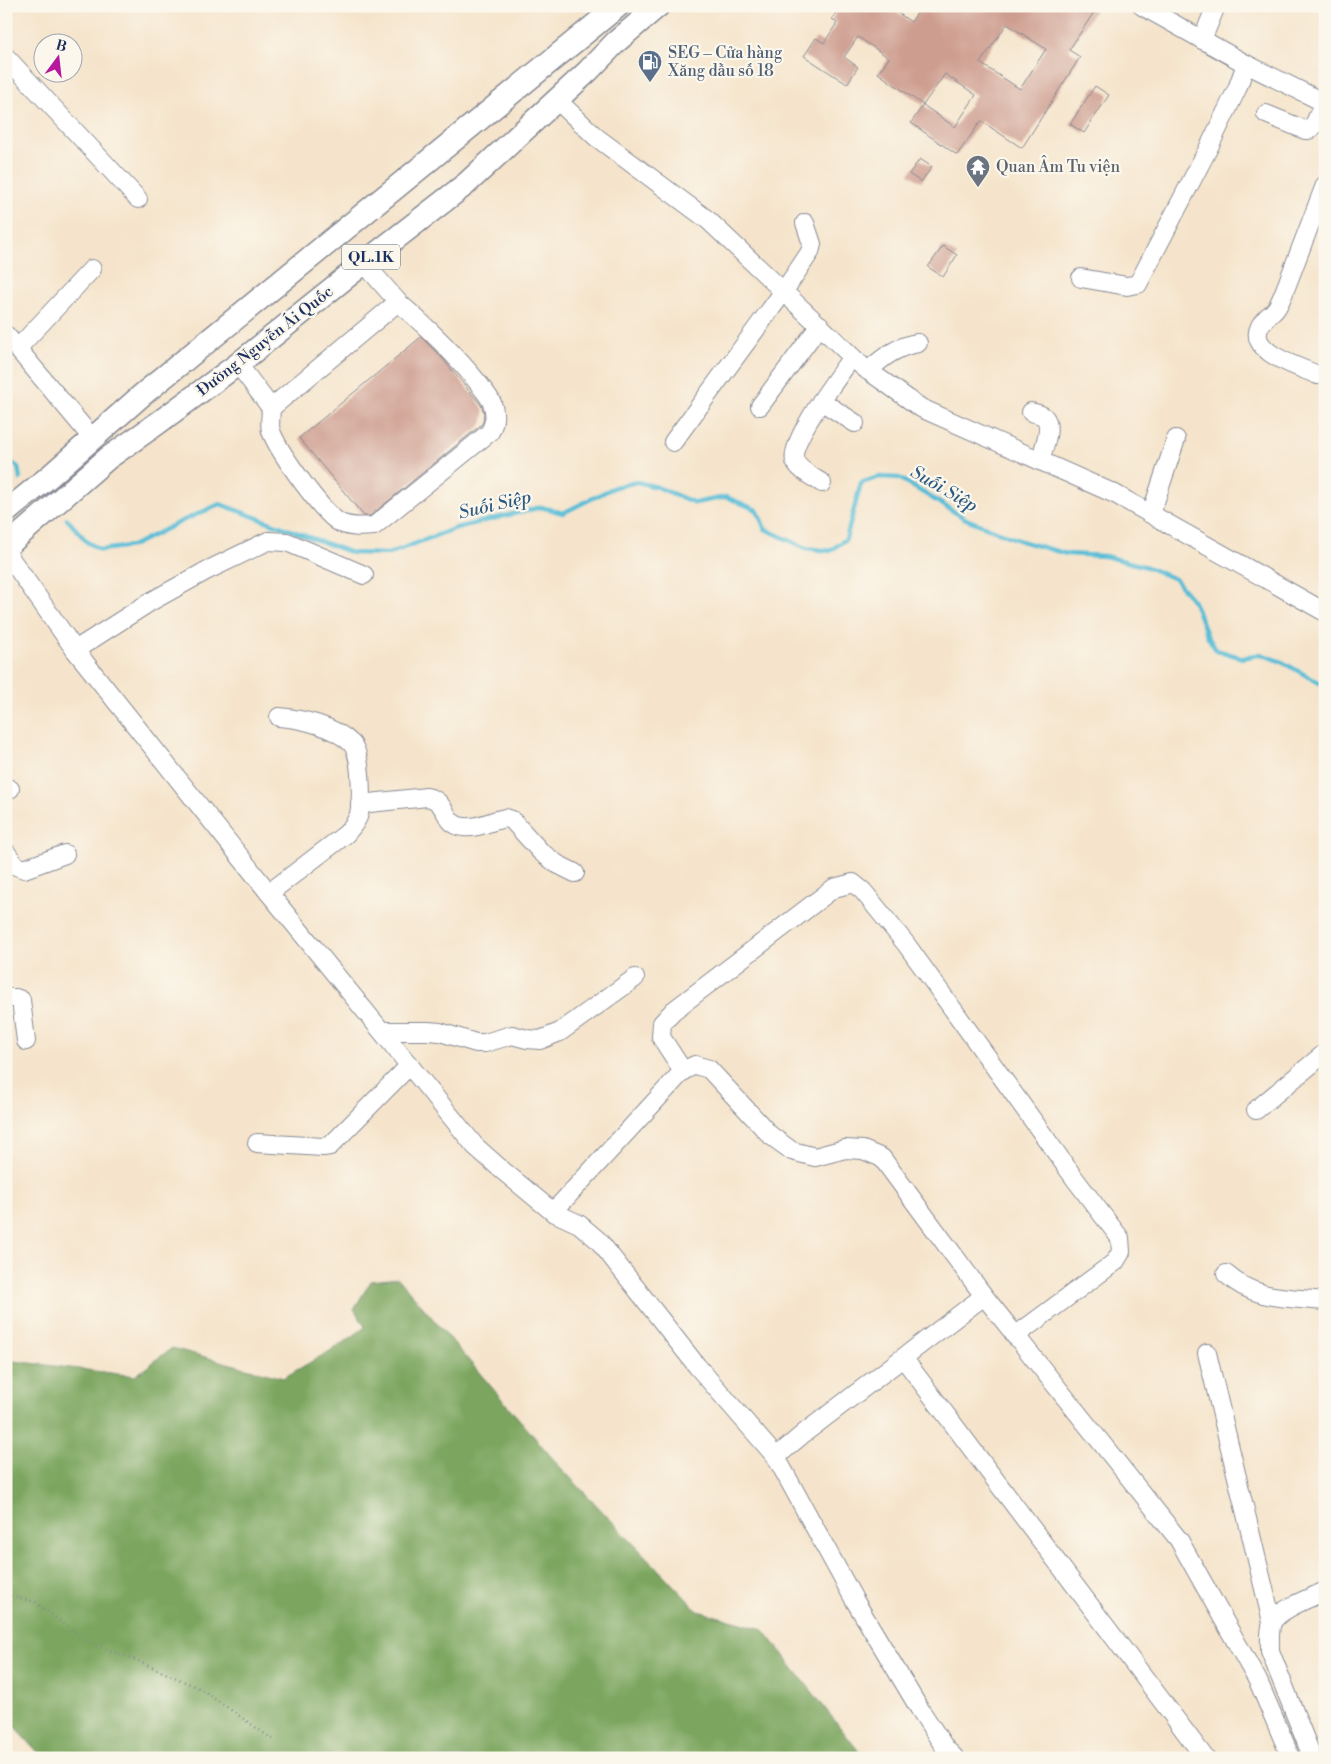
<svg xmlns="http://www.w3.org/2000/svg" width="1331" height="1764" viewBox="0 0 1331 1764" font-family="'Libre Bodoni',serif">
	<style>
		.forest { fill: #7ba65f; stroke: #4b6a5e }
		.lines { fill: none; stroke-linecap: round; stroke-linejoin: round }
		.stream { stroke: #59bdd7; stroke-width: 4.5 }
		.building { fill: #cd9d8f; fill-rule: evenodd }
		.minor-casing { stroke: #888a94; stroke-width: 20 }
		.major-casing { stroke: #888a94; stroke-width: 25 }
		.path { stroke: #888a94; stroke-width: 2.5; stroke-dasharray: 1 4; stroke-linecap: butt }
		.minor { stroke: #fff; stroke-width: 18 }
		.major { stroke: #fff; stroke-width: 22 }
		.labels { text-anchor: middle; dominant-baseline: central; stroke-width: 4.5; stroke-linejoin: round; paint-order: stroke }
		.shield { fill: #fbf7ec; stroke: #5e6b89; stroke-width: 1 }
		.shield-label { font-size: 15px; font-weight: bold; fill: #1b2f5e }
		.service-label { font-size: 16px; fill: #4e5e75; stroke: #fbf7ec; text-anchor: start }
		.worship-label { font-size: 16px; fill: #5b616d; stroke: #fbf7ec; text-anchor: start }
		.street-label { font-size: 16px; fill: #1b2f5e; stroke: #fbf7ec }
		.water-label { font-size: 18px; font-style: italic; fill: #2e5a82; stroke: #fbf7ec }
	</style>
	<rect width="100%" height="100%" fill="#fbf7ec"/>
	<filter id="ink" filterUnits="userSpaceOnUse"><feTurbulence type="fractalNoise" baseFrequency=".02" numOctaves="2"/><feDisplacementMap in="SourceGraphic" scale="10" xChannelSelector="R" yChannelSelector="G"/><feConvolveMatrix kernelMatrix="1 2 1 2 8 2 1 2 1" color-interpolation-filters="sRGB"/></filter>
	<filter id="wash" filterUnits="userSpaceOnUse"><feTurbulence type="fractalNoise" baseFrequency=".0096" numOctaves="4" result="noise"/><feDisplacementMap in="SourceGraphic" scale="20" xChannelSelector="R" yChannelSelector="G"/><feGaussianBlur stdDeviation="1.12" result="paint"/><feColorMatrix in="noise" values="0 0 0 0 0 0 0 0 0 0 0 0 0 0 0 0 0 1.4 0 .05"/><feComposite in="paint" operator="in"/></filter>
	<g filter="url(#wash)">
		<rect width="100%" height="100%" fill="#f5e4cb"/>
		<polygon class="forest" points="398,1278 561,1468 698,1611 763,1629 864,1758 43,1758 18,1730 6,1713 6,1360 135,1376 172,1348 283,1378 342,1344 365,1327 354,1309 371,1281"/>
		<g class="lines">
			<g class="stream">
				<polyline points="6,459 18,467 20,479"/>
				<polyline points="67,519 87,542 101,550 132,546 182,521 220,504 352,553 388,554 456,528 541,507 563,513 615,487 637,482 657,487 695,503 726,497 757,510 765,529 806,548 830,551 846,539 861,483 879,477 899,478 966,519 1021,541 1067,554 1105,556 1147,567 1175,579 1194,602 1207,635 1216,650 1243,658 1261,654 1282,662 1325,686"/>
			</g>
		</g>
		<g id="blocks">
			<g class="building">
				<path d="M840 6H888L911 22 922 6H1098L1069 50 1080 57 1022 148 981 121 957 155 911 123 923 105 878 73 889 58 858 37 844 57 858 67 847 84 804 56 816 38 824 43 837 23 832 19ZM1007 24 1046 49 1020 89 980 63ZM945 74 976 95 955 127 923 105Z"/>
				<polygon points="1095,86 1109,95 1084,133 1070,124"/>
				<polygon points="920,159 932,167 921,182 909,174"/>
				<polygon points="943,246 957,255 943,277 928,267"/>
				<polygon points="421,337 442,358 481,405 484,412 483,422 481,425 370,516 364,516 299,438"/>
			</g>
		</g>
	</g>
	<g filter="url(#ink)">
		<use href="#blocks" fill-opacity="0" stroke="#888a94" stroke-width="1"/>
		<g class="lines">
			<defs>
				<g id="minor">
					<polyline points="1202,40 1216,6"/>
					<polyline points="6,57 138,199"/>
					<polyline points="1246,64 1325,103"/>
					<polyline points="557,100 596,137 708,220 863,367 921,408 1115,494 1325,612"/>
					<polyline points="1266,114 1305,130 1309,130 1314,125 1324,102"/>
					<polyline points="1081,278 1127,286 1138,284 1208,149 1237,89 1246,64 1142,6"/>
					<polyline points="6,335 93,439"/>
					<polyline points="18,348 92,269"/>
					<polyline points="238,364 271,408 398,302 364,263"/>
					<path d="M868 371C883 357 898 346 918 343"/>
					<path d="M1318 375C1300 367 1246 352 1260 326 1263 320 1269 316 1273 312 1278 308 1280 301 1283 295L1325 185"/>
					<polyline points="821,401 855,423"/>
					<polyline points="760,406 820,325"/>
					<path d="M271 408C271 415 269 425 271 431 278 451 320 509 337 521 347 528 362 527 374 526L490 432C495 422 496 414 492 403 489 396 483 390 479 384 455 354 427 327 398 302"/>
					<path d="M1031 412C1034 413 1040 414 1043 416 1054 424 1043 450 1040 461"/>
					<polyline points="673,442 784,291 810,252 812,244 805,223"/>
					<path d="M822 483C813 477 800 471 795 461 788 442 841 373 852 357"/>
					<polyline points="1151,514 1176,439"/>
					<polyline points="6,552 75,650 269,893 475,1146 502,1170 553,1212 579,1224 599,1241 697,1366 776,1457 855,1601 919,1708 945,1748 955,1758"/>
					<polyline points="75,650 150,602 206,571 268,541 287,542 364,575"/>
					<polyline points="6,788 10,789"/>
					<path d="M360 804 427 797C449 801 442 825 464 827 477 829 492 820 506 818L512 820 541 852 557 864 575 873"/>
					<polyline points="6,852 16,866 24,869 65,854"/>
					<path d="M269 893 346 834C351 828 357 822 359 814 362 800 362 753 351 743 334 726 302 719 279 717"/>
					<polyline points="6,998 16,998 21,1000 26,1041"/>
					<polyline points="382,1031 427,1031 440,1032 476,1043 485,1043 512,1035 527,1039 540,1040 560,1032 635,978"/>
					<polyline points="683,1071 661,1037 662,1023 673,1011 834,888 853,883 863,891 906,944 1075,1179 1120,1238 1121,1252 1115,1262 1015,1336"/>
					<polyline points="1256,1110 1325,1053"/>
					<polyline points="257,1143 323,1147 330,1146 410,1065"/>
					<polyline points="553,1212 683,1071 695,1065 709,1069 770,1135 792,1151 815,1157 845,1149 863,1150 882,1158 984,1296 1179,1540 1258,1681 1286,1746 1290,1758"/>
					<path d="M1226 1274C1256 1301 1288 1297 1325 1301"/>
					<polyline points="1207,1353 1272,1622"/>
					<polyline points="904,1359 1205,1758"/>
					<polyline points="776,1457 803,1434 984,1296"/>
					<path d="M1310 1758 1309 1749 1270 1651C1270 1642 1269 1631 1272 1623 1278 1609 1311 1598 1325 1591"/>
				</g>
				<g id="major">
					<polyline points="6,512 50,476 142,395 618,6"/>
					<polyline points="6,547 108,458 158,423 238,364 364,263 466,184 588,71 616,42 658,6"/>
				</g>
			</defs>
			<use href="#minor" class="minor-casing"/>
			<use href="#major" class="major-casing"/>
			<polyline class="path" points="6,1595 35,1602 88,1642 136,1660 201,1689 275,1741"/>
			<use href="#minor" class="minor"/>
			<use href="#major" class="major"/>
		</g>
	</g>
	<defs>
		<symbol id="fuel-pin" viewBox="-11 -11 22 30"><path d="M0 17L-7.5 6A9.5 9.5 0 1 1 7.5 6Z" fill="#5c6f8a" stroke="#fbf7ec"/><path d="M-5.5-6h7V0h2V4h1.3V-2.5L3-4.5l.8-.8L6-3V5H2.5V1h-1V6h-7ZM-4.2-4.7v3.2H.2V-4.7Z" fill="#fff"/></symbol>
		<symbol id="temple-pin" viewBox="-11 -11 22 30"><path d="M0 17L-7.5 6A9.5 9.5 0 1 1 7.5 6Z" fill="#6b7280" stroke="#fbf7ec"/><path d="M0-6L5-2H3V0L6.5 2.5H4V6H1.5V3h-3V6H-4V2.5H-6.5L-3 0V-2H-5Z" fill="#fff"/></symbol>
	</defs>
	<g fill-rule="evenodd">
		<use href="#fuel-pin" x="636" y="48" width="28" height="38"/>
		<use href="#temple-pin" x="964" y="153" width="28" height="38"/>
	</g>
	<g class="labels">
		<rect class="shield" x="342" y="244.5" width="58" height="25" rx="4"/>
		<g class="shield-label">
			<text x="371" y="257">QL.1K</text>
		</g>
		<g class="service-label">
			<text x="668" y="53">SEG – Cửa hàng<tspan x="668" dy="18">Xăng dầu số 18</tspan></text>
		</g>
		<g class="worship-label">
			<text x="996" y="167">Quan Âm Tu viện</text>
		</g>
		<g class="street-label">
			<text transform="translate(265 341) rotate(-38)">Đường Nguyễn Ái Quốc</text>
		</g>
		<g class="water-label">
			<text transform="translate(944 489) rotate(30)">Suối Siệp</text>
			<text transform="translate(495 505) rotate(-13)">Suối Siệp</text>
		</g>
	</g>
	<rect width="1331" height="1764" fill="none" stroke="#fbf7ec" stroke-width="25"/>
	<g transform="translate(58 58) rotate(15)"><circle r="24" fill="#fbf7ec" stroke="#a1a7b3"/>
	<path d="M0-4L9 19L0 12L-9 19Z" fill="#b5179e"/>
	<text y="-8" font-size="14" font-weight="bold" text-anchor="middle" fill="#1b2f5e">B</text>
	</g>
</svg>
